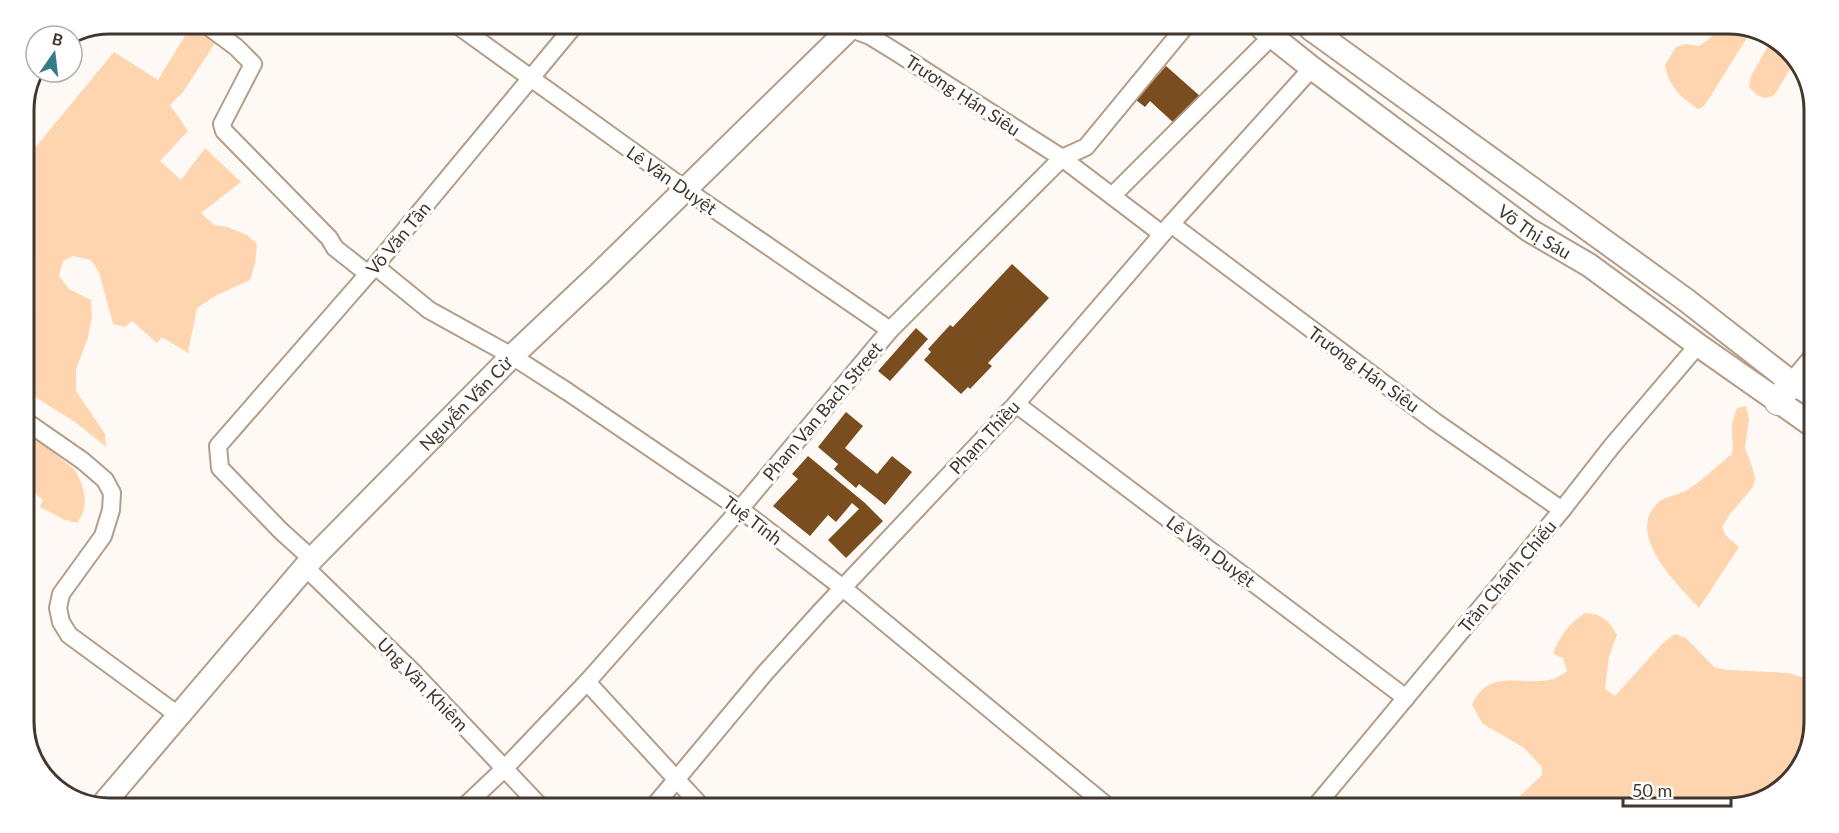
<svg xmlns="http://www.w3.org/2000/svg" width="1839" height="833" viewBox="0 0 1839 833" font-family="Lato,sans-serif">
	<style>
		.green { fill: #fed5ae }
		.building { fill: #794d1d }
		.lines { fill: none; stroke-linecap: round; stroke-linejoin: round }
		.minor-casing { stroke: #b49d89; stroke-width: 20 }
		.secondary-casing { stroke: #b49d89; stroke-width: 26 }
		.primary-casing { stroke: #b49d89; stroke-width: 28 }
		.minor { stroke: #fff; stroke-width: 16 }
		.secondary { stroke: #fff; stroke-width: 22 }
		.primary { stroke: #fff; stroke-width: 26 }
		.labels { text-anchor: middle; dominant-baseline: central; stroke-width: 6; stroke-linejoin: round; paint-order: stroke }
		.street-label { font-size: 18px; fill: #40372e; stroke: #fff }
		.rim { fill: none; stroke: #40372e; stroke-width: 3 }
	</style>
	<rect width="100%" height="100%" fill="#fef9f4"/>
	<g class="green">
		<polygon points="192,24 197,24 217,40 183,92 170,105 188,131 160,161 181,180 205,148 241,182 201,213 214,225 227,227 247,235 257,244 255,264 250,280 217,295 197,308 188,353 162,337 157,343 132,321 125,327 113,324 99,272 91,260 73,256 63,261 59,276 69,289 91,300 92,316 88,338 76,369 76,391 105,434 106,447 75,422 24,390 24,161 114,52 158,80"/>
		<path d="M1717 31H1751L1710 97 1703 107 1698 109C1681 97 1668 86 1665 65L1676 47 1685 44 1699 46 1709 39Z"/>
		<path d="M1772 39 1796 59 1775 94C1764 102 1757 96 1749 87L1751 76Z"/>
		<path d="M1746 406 1749 419 1745 448 1752 466 1755 479 1753 487 1730 514 1722 527 1726 536 1739 547 1699 608C1677 584 1622 532 1660 501 1668 495 1681 495 1689 489 1704 479 1718 465 1732 454 1734 446 1732 442 1732 433 1731 424 1734 416 1737 408Z"/>
		<path d="M24 429 75 470C85 488 90 506 77 523L63 519 40 507 43 500 24 483Z"/>
		<path d="M1585 613C1601 613 1610 622 1617 635L1609 657 1605 689 1615 696 1663 643 1675 634 1686 638 1715 668 1728 670 1788 673 1809 679 1808 756 1780 789 1777 788 1772 796 1728 809 1507 808 1542 775V767L1523 747 1483 724 1472 705C1488 667 1524 687 1554 679 1558 677 1563 674 1567 671L1563 658 1553 654C1559 636 1570 623 1585 613Z"/>
	</g>
	<g class="building">
		<polygon points="1166,66 1201,97 1176,125 1150,101 1145,107 1136,100"/>
		<polygon points="1012,264 1049,298 988,363 992,366 970,389 968,387 961,394 924,360 931,352 928,349 950,325 953,327"/>
		<polygon points="916,328 928,339 890,381 878,371"/>
		<polygon points="846,412 863,426 845,448 877,474 892,456 912,472 885,505 859,484 856,488 834,469 838,464 818,447"/>
		<polygon points="808,456 865,503 883,521 846,558 828,540 859,509 852,503 836,522 828,515 810,536 773,506 798,479 792,474"/>
	</g>
	<g class="lines">
		<defs>
			<g id="minor">
				<polyline points="205,24 236,47 253,64 222,124 224,131 329,238 335,248 368,274"/>
				<polyline points="457,25 685,189 890,330"/>
				<polyline points="846,27 870,36 896,52 1062,158 1162,234"/>
				<polyline points="1113,195 1279,29"/>
				<polyline points="1171,224 1434,421 1562,510"/>
				<polyline points="375,266 429,310 512,356 568,392 740,509 843,588 1107,806"/>
				<polyline points="1791,382 1812,357"/>
				<polyline points="1016,404 1406,698"/>
				<polyline points="24,420 83,461 105,480 112,493 111,510 103,536 61,594 58,608 61,622 69,635 178,715"/>
				<polyline points="312,559 281,531 220,468 218,446 375,266 574,26"/>
				<polyline points="305,567 415,674 538,804"/>
				<polyline points="587,682 700,805"/>
				<polyline points="467,804 504,769 587,682 740,509 890,330 1062,158 1086,147 1184,28"/>
				<polyline points="655,805 765,673 820,612 1016,404 1171,224 1312,68"/>
				<polyline points="1315,807 1562,510 1612,446 1698,345"/>
			</g>
			<g id="secondary">
				<path id="s1" d="M1263 29 1312 68 1529 230 1589 265 1698 345 1812 425"/>
				<polyline points="1311,29 1686,300 1791,382 1812,395"/>
				<path id="s2" d="M105 802 312 559 512 356 599 274 851 27"/>
			</g>
			<polyline id="primary" points="1778,402 1791,382"/>
		</defs>
		<use href="#minor" class="minor-casing"/>
		<use href="#secondary" class="secondary-casing"/>
		<use href="#primary" class="primary-casing"/>
		<use href="#minor" class="minor"/>
		<use href="#secondary" class="secondary"/>
		<use href="#primary" class="primary"/>
	</g>
	<g class="labels">
		<g class="street-label">
			<text transform="translate(963 95) rotate(33)">Trương Hán Siêu</text>
			<text transform="translate(672 180) rotate(35)">Lê Văn Duyệt</text>
			<text stroke="none"><textPath href="#s1" startOffset="339">Võ Thị Sáu</textPath></text>
			<text transform="translate(398 238) rotate(-50)">Võ Văn Tần</text>
			<text transform="translate(1364 369) rotate(36)">Trương Hán Siêu</text>
			<text stroke="none"><textPath href="#s2" startOffset="538">Nguyễn Văn Cừ</textPath></text>
			<text transform="translate(822 411) rotate(-50)">Pham Van Bach Street</text>
			<text transform="translate(984 437) rotate(-47)">Phạm Thiều</text>
			<text transform="translate(753 520) rotate(37)">Tuệ Tĩnh</text>
			<text transform="translate(1211 551) rotate(37)">Lê Văn Duyệt</text>
			<text transform="translate(1507 576) rotate(-50)">Trần Chánh Chiếu</text>
			<text transform="translate(423 684) rotate(46)">Ung Văn Khiêm</text>
		</g>
	</g>
	<path d="M0 0H1839V833H0ZM110 34H1728A76 76 0 0 1 1804 110V722A76 76 0 0 1 1728 798H110A76 76 0 0 1 34 722V110A76 76 0 0 1 110 34Z" fill="#fff" fill-rule="evenodd"/>
	<path class="rim" d="M110 34H1728A76 76 0 0 1 1804 110V722A76 76 0 0 1 1728 798H110A76 76 0 0 1 34 722V110A76 76 0 0 1 110 34Z"/>
	<g transform="translate(54 54) rotate(14)"><circle r="28" fill="#ffffff" stroke="#b3afab" stroke-width="1.5"/>
	<path d="M0-4.5L10 22L0 15L-10 22Z" fill="#377b8b"/>
	<text y="-9" font-size="16" font-weight="bold" text-anchor="middle" fill="#40372e">B</text>
	</g>
	<path d="M1623 797v9h108v-9" fill="none" stroke="#40372e" stroke-width="3"/>
	<text x="1632" y="797" font-size="18" fill="#40372e" stroke="#ffffff" stroke-width="4.5" paint-order="stroke">50 m</text>
</svg>
